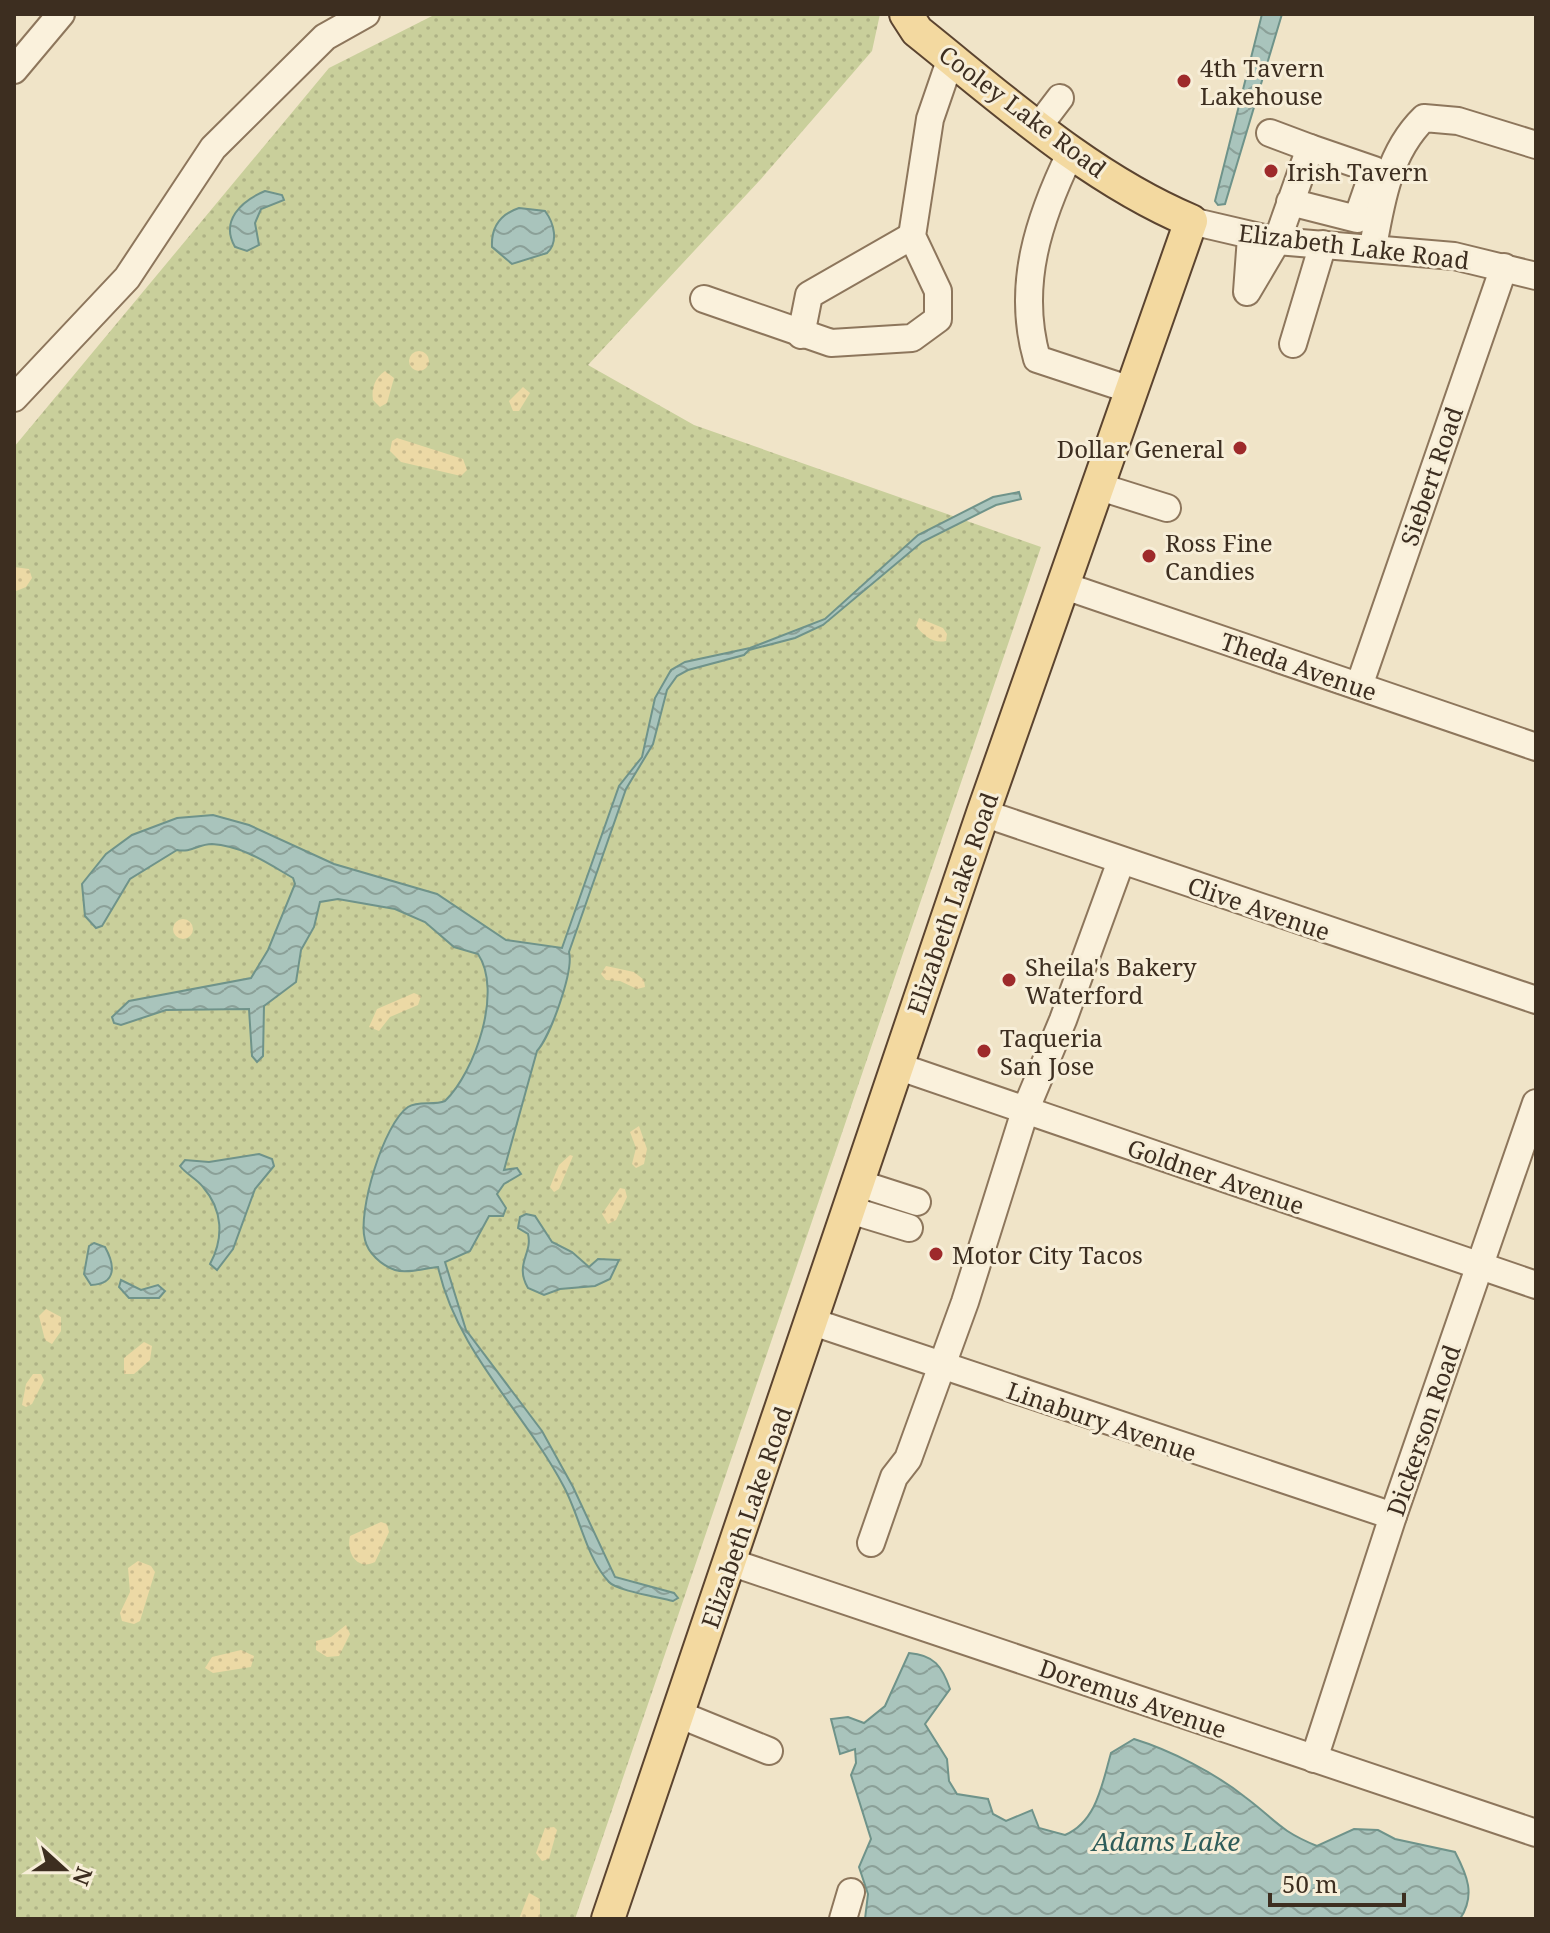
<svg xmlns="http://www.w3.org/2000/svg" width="1550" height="1933" viewBox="0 0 1550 1933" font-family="'Noto Serif',serif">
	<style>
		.grass { fill: url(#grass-dots) }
		.sand { fill: url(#sand-dots) }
		.water { fill: url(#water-waves); stroke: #6f938a; stroke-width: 2 }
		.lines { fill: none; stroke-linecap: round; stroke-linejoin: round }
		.minor-casing { stroke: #8d765c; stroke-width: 30 }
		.major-casing { stroke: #5b4430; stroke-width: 36 }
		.minor { stroke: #faf1dc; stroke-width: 26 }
		.major { stroke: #f3d9a0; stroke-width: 32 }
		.poi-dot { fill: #9e2a2b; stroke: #f7eed8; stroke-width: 3 }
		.labels { text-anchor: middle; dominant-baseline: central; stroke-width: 6; stroke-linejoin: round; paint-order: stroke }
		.poi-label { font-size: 24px; fill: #3d2e20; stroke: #f7eed8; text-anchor: start }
		.street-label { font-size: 24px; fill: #3d2e20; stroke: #f7eed8 }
		.water-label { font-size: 26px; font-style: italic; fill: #2f5d5a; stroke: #f7eed8 }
	</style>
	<defs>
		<pattern id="grass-dots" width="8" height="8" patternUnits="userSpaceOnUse" patternTransform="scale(2)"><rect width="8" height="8" fill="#c9cf9b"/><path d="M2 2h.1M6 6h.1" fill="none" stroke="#aeb285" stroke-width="1.8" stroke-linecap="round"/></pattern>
		<pattern id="sand-dots" width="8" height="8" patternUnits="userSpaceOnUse" patternTransform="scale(2)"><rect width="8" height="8" fill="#ecd9a5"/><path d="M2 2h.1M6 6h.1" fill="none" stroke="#cbbb8e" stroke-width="1.8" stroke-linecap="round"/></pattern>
		<pattern id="water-waves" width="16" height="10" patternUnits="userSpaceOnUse" patternTransform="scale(2)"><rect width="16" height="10" fill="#a9c4bc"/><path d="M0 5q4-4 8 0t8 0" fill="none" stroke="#8ba098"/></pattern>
	</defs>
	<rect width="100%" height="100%" fill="#f0e4c8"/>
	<polygon class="grass" points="436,14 880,14 872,51 761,179 588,365 694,425 1041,547 575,1919 14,1919 14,447 329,68"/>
	<g class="sand">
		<circle cx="419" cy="361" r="10"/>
		<path d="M385 371 394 378 387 403 380 407 373 400C371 388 375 378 385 371Z"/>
		<polygon points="523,387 530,393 519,411 513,411 509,401"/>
		<polygon points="397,438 463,459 467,470 461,476 401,462 390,451 392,441"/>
		<polygon points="14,567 29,569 32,578 26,587 14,592"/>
		<path d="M919 618 943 628 947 634 946 641C933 644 923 635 916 626Z"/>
		<circle cx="183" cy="929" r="10"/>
		<polygon points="606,966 634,972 644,980 645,987 637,989 620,981 606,980 601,974"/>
		<polygon points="414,993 421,996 418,1005 390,1017 379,1031 369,1027 377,1009"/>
		<polygon points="639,1126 647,1149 644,1164 636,1168 632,1164 636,1148 630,1132"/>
		<polygon points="570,1155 573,1156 559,1189 554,1192 550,1187 559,1165"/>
		<polygon points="620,1188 625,1189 627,1197 616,1220 608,1224 602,1214"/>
		<polygon points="46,1309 61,1317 61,1331 52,1344 45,1340 39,1316"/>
		<polygon points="144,1342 152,1346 150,1360 134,1374 124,1374 124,1358"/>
		<polygon points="33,1374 41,1374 44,1380 32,1404 26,1407 22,1405 26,1384"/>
		<path d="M381 1522 387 1524 389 1532 375 1562C357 1571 346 1553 350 1536Z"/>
		<polygon points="138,1561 151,1566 155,1572 140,1621 134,1624 122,1621 120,1613 130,1592 128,1568"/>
		<polygon points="346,1625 350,1634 339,1656 327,1657 316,1650 316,1641 331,1637"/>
		<polygon points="241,1650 254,1656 251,1667 213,1673 205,1668 212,1657"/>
		<polygon points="554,1827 557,1830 549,1859 542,1861 536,1853 545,1828"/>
		<polygon points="529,1893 540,1899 540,1919 519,1919"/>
	</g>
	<g class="water">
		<polygon points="1262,14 1282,14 1225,204 1218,205 1215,201"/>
		<path d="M265 191 282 195 284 200 261 209 255 223 259 245 247 251 235 247C220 221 241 201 265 191Z"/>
		<path d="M519 208 545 211C554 223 559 242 547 253L512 264 492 247C491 227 501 214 519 208Z"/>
		<path d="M1019 492 1021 499 996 505 922 542 823 625 795 638 749 650 744 655 688 670 677 676 667 690 653 744 626 789 569 952C574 971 550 1037 537 1051L504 1170 517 1168 521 1174 504 1184 497 1194 506 1208 503 1216H489L470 1251 445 1262 466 1330 542 1431 573 1487 615 1577 674 1593 678 1598 673 1601C659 1597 617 1591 609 1582 586 1557 580 1517 564 1487 524 1411 457 1352 438 1267 425 1268 407 1274 395 1270 381 1265 368 1253 365 1240 357 1212 384 1123 408 1107 419 1100 433 1106 445 1101 475 1072 503 991 478 954L454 947 425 922 395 909 338 899 320 902 314 927 301 950 296 982 264 1006 263 1056 257 1062 252 1056 249 1009 166 1010 121 1025 114 1023 112 1017 129 1001 251 978 268 950 295 884 293 878C267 863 243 846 212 844 198 844 191 853 177 850L130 879 102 926 96 928 85 916 82 884 106 854 132 835 177 818 213 815 249 825 334 864 437 894 506 940 562 948 619 786 642 757 655 698 671 670 685 662 750 648 825 619 918 535 993 497Z"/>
		<path d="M259 1154 272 1159 274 1166 255 1189 233 1249 217 1270 210 1264C224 1238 223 1210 203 1187 197 1179 186 1174 180 1166L185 1160 209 1162Z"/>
		<path d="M526 1214 535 1216 552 1242 572 1252 589 1267 598 1259 619 1260 610 1279 595 1286 560 1289 544 1295 528 1288C514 1264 533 1253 528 1234L518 1228 520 1217Z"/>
		<path d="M94 1243 105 1247C115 1265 117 1284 91 1285L84 1274 89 1246Z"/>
		<polygon points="121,1280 141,1290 158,1285 165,1291 159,1298 129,1298 119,1287"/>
		<path d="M909 1653C934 1655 942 1666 950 1689L925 1724 947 1759 949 1781 957 1794 988 1799 993 1814 1006 1821 1032 1810 1039 1828 1065 1835C1097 1821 1102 1784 1111 1753L1134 1739C1170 1750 1215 1773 1245 1797 1276 1820 1278 1830 1317 1846L1354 1829 1378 1830 1395 1839 1455 1852C1467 1875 1476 1895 1460 1919H865L868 1894 859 1867 871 1839 851 1775 856 1763 855 1749 840 1754 831 1719 848 1717 864 1723 885 1706Z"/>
	</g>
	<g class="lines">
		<defs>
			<g id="minor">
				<polyline points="14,70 61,14"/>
				<polyline points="1038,127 1060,98"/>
				<polyline points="1270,133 1310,148"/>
				<path d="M1071 152C1039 218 1016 285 1037 359L1131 390"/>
				<polyline points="1191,221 1277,241 1454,256 1536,276"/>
				<polyline points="1251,237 1247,292 1277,241 1310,148 1374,170 1357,219 1290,202"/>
				<path d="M1373 247C1381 201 1389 152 1424 118L1458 121 1536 145"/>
				<polyline points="704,299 831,343 912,338 938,319 938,291 912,236 930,119 951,58"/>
				<polyline points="801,335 809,295 912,236"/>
				<polyline points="1293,344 1323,244"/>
				<polyline points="14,398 127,278 213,148 325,37 366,14"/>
				<polyline points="1097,486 1167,508"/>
				<polyline points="1062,585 1536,747"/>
				<polyline points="1359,686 1504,267"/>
				<polyline points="983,813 1536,1000"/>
				<polyline points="897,1066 1536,1285"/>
				<polyline points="858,1183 917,1202"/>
				<polyline points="850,1210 909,1228"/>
				<polyline points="813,1322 1393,1516"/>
				<polyline points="871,1543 894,1477 908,1459 965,1302 1025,1111 1063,1020 1121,861"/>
				<polyline points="730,1562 1536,1833"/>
				<polyline points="678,1714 769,1751"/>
				<polyline points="1314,1759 1393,1516 1536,1103"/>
				<polyline points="843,1919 851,1892"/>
			</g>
			<path id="major" d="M608 1919 983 813 1191 221C1089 178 1002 99 917 31L906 14"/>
		</defs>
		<use href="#minor" class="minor-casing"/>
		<use href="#major" class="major-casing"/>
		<use href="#minor" class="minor"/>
		<use href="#major" class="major"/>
	</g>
	<g class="poi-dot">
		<circle cx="1184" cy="81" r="8"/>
		<circle cx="1271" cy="171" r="8"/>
		<circle cx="1240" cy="448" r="8"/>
		<circle cx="1149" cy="556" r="8"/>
		<circle cx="1009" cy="980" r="8"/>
		<circle cx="984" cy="1051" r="8"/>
		<circle cx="936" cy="1254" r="8"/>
	</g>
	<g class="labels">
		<g class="poi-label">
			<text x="1200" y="67">4th Tavern<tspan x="1200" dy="28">Lakehouse</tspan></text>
			<text x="1287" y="171">Irish Tavern</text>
			<text x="1224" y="448" text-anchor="end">Dollar General</text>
			<text x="1165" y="542">Ross Fine<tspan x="1165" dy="28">Candies</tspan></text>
			<text x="1025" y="966">Sheila's Bakery<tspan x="1025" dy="28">Waterford</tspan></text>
			<text x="1000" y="1037">Taqueria<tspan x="1000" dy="28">San Jose</tspan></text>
			<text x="952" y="1254">Motor City Tacos</text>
		</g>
		<g class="street-label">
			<text transform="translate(1023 111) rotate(37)">Cooley Lake Road</text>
			<text transform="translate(1354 246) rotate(7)">Elizabeth Lake Road</text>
			<text transform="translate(1431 476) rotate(-71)">Siebert Road</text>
			<text transform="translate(1299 666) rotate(19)">Theda Avenue</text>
			<text transform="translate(952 903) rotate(-71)">Elizabeth Lake Road</text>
			<text transform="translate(1259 908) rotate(19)">Clive Avenue</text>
			<text transform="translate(1216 1176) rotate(19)">Goldner Avenue</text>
			<text transform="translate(1102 1421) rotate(19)">Linabury Avenue</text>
			<text transform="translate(1423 1430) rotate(-71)">Dickerson Road</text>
			<text transform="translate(746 1517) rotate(-71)">Elizabeth Lake Road</text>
			<text transform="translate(1133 1698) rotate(19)">Doremus Avenue</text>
		</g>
		<g class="water-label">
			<text x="1166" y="1841">Adams Lake</text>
		</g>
	</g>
	<rect width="1550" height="1933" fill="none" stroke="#3d2e20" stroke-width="32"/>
	<g transform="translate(64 1869) rotate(111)" stroke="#f7eed8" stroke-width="6" paint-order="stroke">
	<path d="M0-6L14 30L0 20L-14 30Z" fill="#3d2e20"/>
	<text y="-12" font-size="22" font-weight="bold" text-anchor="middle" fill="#3d2e20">N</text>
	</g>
	<path d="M1270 1893v12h134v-12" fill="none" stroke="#3d2e20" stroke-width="4"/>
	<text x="1282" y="1893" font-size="24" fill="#3d2e20" stroke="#f7eed8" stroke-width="6" paint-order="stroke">50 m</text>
</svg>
